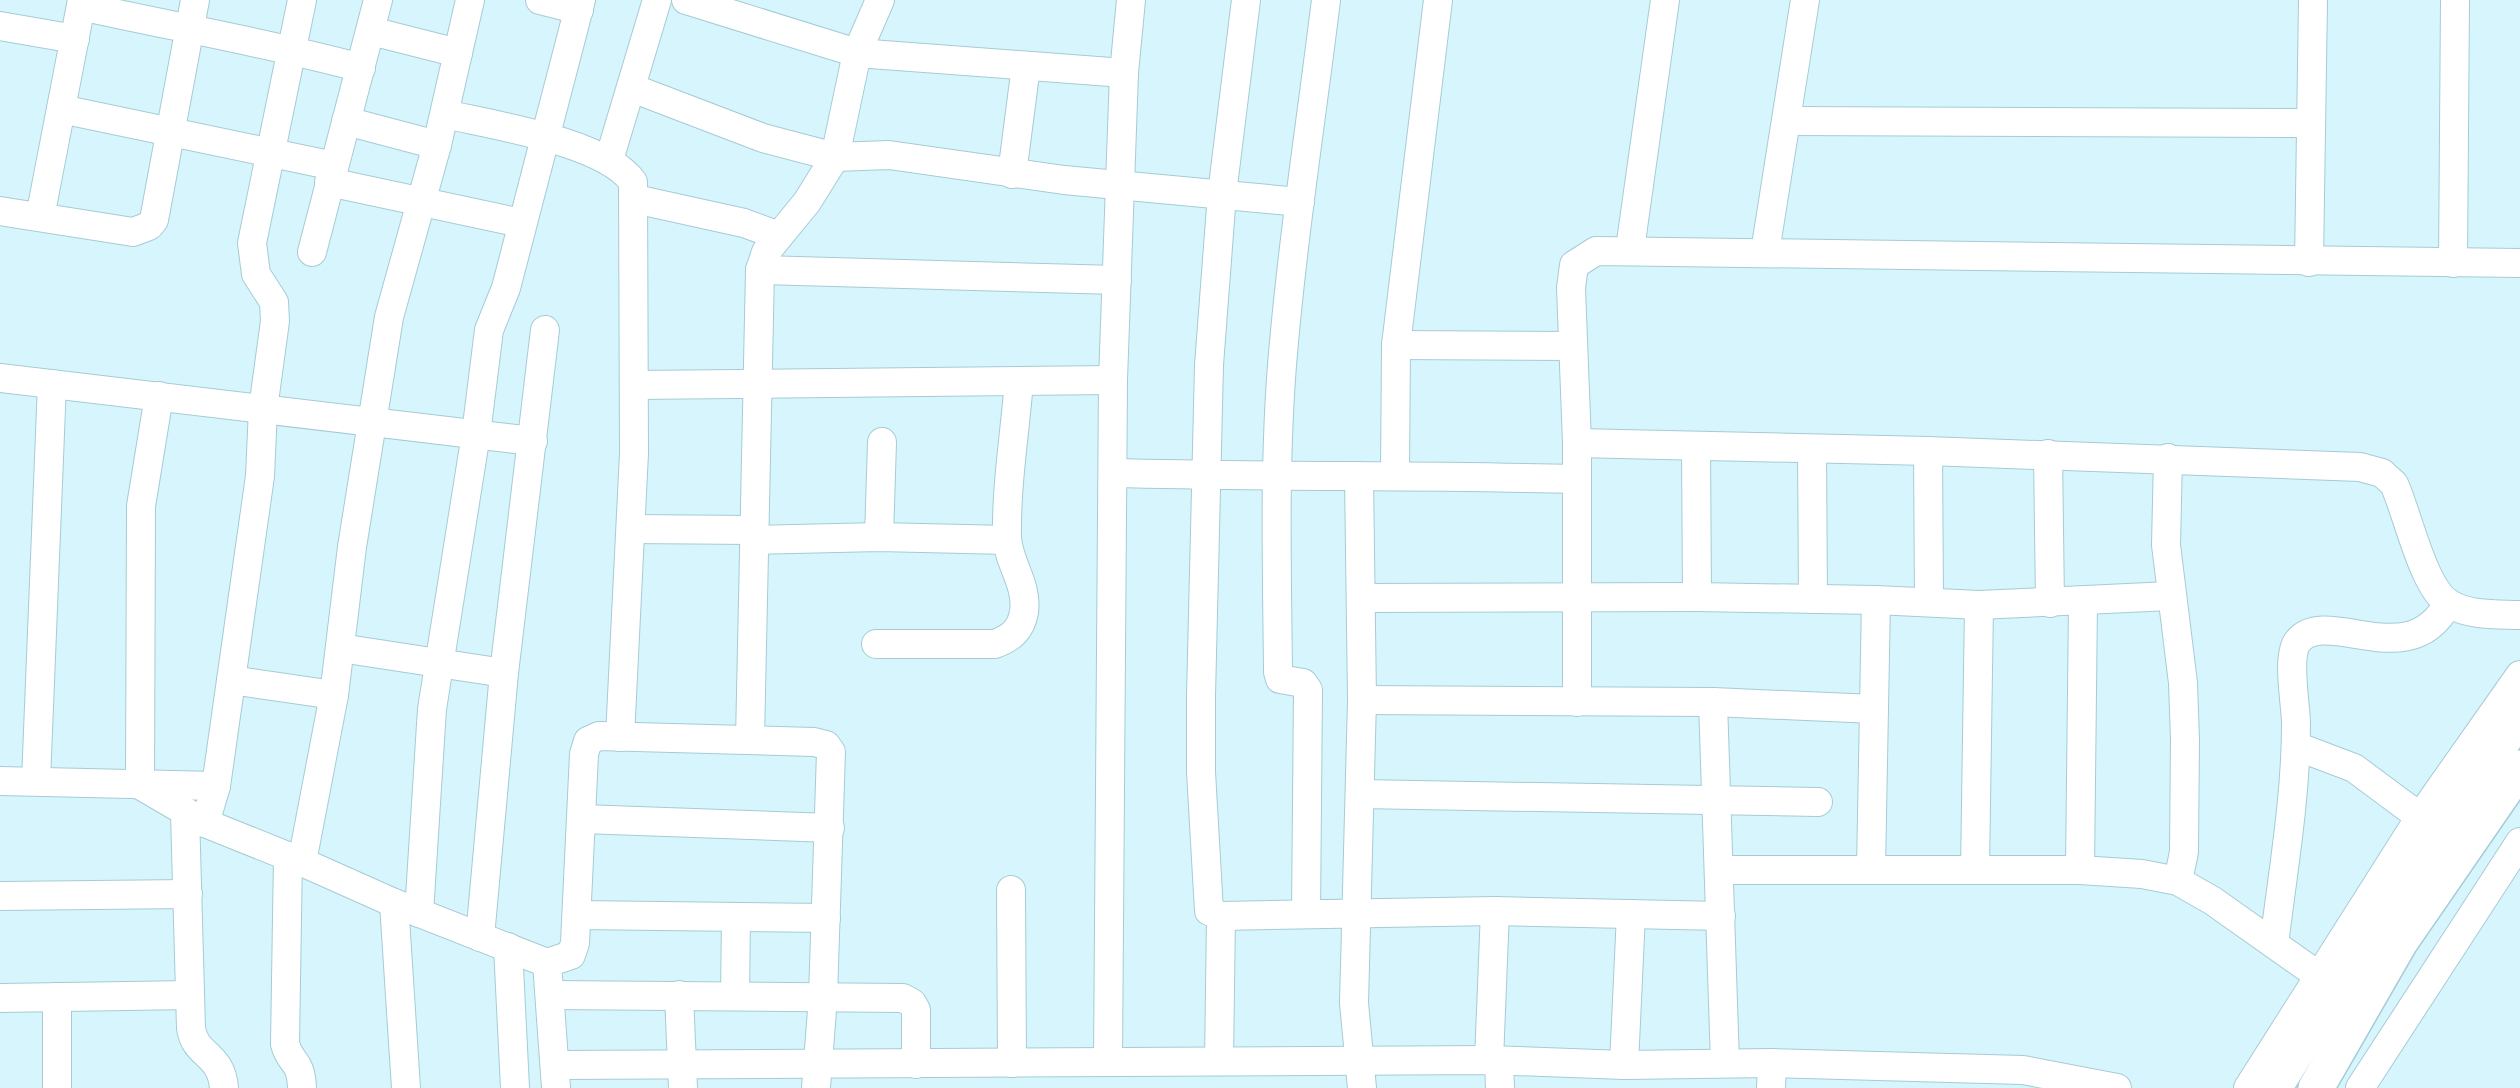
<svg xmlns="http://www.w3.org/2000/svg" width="2520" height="1088" viewBox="0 0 2520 1088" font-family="'Roboto Serif',serif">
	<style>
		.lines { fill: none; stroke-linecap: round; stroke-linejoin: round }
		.minor-casing { stroke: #a6cbd5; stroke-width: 30 }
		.major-casing { stroke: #a6cbd5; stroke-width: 38 }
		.minor { stroke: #fff; stroke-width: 28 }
		.major { stroke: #fff; stroke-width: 35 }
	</style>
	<rect width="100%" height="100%" fill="#d7f5fd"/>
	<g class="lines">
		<defs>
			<g id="minor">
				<polyline points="540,0 579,10"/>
				<polyline points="686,0 857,53 1124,73"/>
				<polyline points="1246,0 1222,194 1209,365 1201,696 1201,772 1209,911 1221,916 1495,911 1721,916"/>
				<path d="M81 6C175 27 269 43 361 68"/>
				<polyline points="0,26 75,39"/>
				<polyline points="371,31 458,53"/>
				<polyline points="632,88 763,138 835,157 889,155 1064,180 1300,202"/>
				<polyline points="61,109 334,166"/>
				<path d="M445 114C493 125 605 142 633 182L634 453 620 737"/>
				<polyline points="346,121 437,145"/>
				<polyline points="1786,121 2311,123"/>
				<polyline points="609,160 657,0"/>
				<polyline points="1012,174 1026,66"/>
				<polyline points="329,182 521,223"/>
				<polyline points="635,199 744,223 779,236"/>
				<polyline points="0,211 133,232 149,226 154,220 195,0"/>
				<polyline points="40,217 82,0"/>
				<polyline points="1630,249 1665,0"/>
				<polyline points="312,252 378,0"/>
				<polyline points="1765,252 1805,0"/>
				<polyline points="2309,262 2313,0"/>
				<polyline points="2453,263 2455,0"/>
				<polyline points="760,270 1117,280"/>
				<polyline points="1396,345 1572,346"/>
				<polyline points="0,378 533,441"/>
				<polyline points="634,385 1113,380"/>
				<polyline points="159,396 141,506 140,785 205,823 302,862 394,903 547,963"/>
				<path d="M1577 443 1928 451 2360 467 2382 473 2394 484C2408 514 2423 589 2450 604 2470 616 2497 614 2520 615"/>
				<polyline points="1696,446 1697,597"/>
				<polyline points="1812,449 1813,599"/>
				<polyline points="1928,451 1929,601"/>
				<polyline points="2048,454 2050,603"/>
				<polyline points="2168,458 2166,545 2183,683 2185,739 2184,852 2178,881"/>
				<path d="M1113 473C1268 477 1422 475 1577 479"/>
				<polyline points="1395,474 1396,345 1438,0"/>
				<polyline points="1359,476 1362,700 1354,1003 1362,1088"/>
				<polyline points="631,529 754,530"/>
				<polyline points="879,537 882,442"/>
				<polyline points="754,540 879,537 1007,540"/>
				<polyline points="1361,598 1697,597 1876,600 1979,605 2170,596"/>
				<path d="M876 644H995C1011 638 1021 630 1024 612 1028 584 1008 563 1007 537 1006 486 1015 432 1019 381"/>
				<polyline points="340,648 504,673"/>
				<polyline points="231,680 334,695"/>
				<polyline points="1362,700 1713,702 1874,709"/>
				<polyline points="1577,702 1577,443 1571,288 1574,265 1596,251 2520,263"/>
				<polyline points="1713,702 1725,1063"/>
				<polyline points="750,740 760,270 766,252 807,202 835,157 857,53 880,0"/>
				<polyline points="2296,746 2354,768 2420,817"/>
				<polyline points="0,781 216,786"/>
				<polyline points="36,781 52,384"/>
				<polyline points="1360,794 1818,802"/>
				<path d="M185 813 191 1028C195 1057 221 1052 224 1088"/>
				<polyline points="582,819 830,828"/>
				<polyline points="205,823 216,786 260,476 263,409 275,321 274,302 256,274 252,243 302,0"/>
				<path d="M288 856 285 1044C290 1064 301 1059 302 1088"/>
				<polyline points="302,862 334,695 352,547 389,317 437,145 470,0"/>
				<polyline points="1719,870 2080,870 2142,874 2178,881 2213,901 2336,988"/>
				<polyline points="1871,870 1876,600"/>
				<polyline points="1975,870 1979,605"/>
				<polyline points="2080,870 2083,602"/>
				<polyline points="1011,890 1012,1063"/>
				<polyline points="0,896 188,894"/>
				<polyline points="394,903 406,1088"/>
				<polyline points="419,913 432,709 476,434 489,330 506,288 581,0"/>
				<path d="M1306 914 1308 690 1303 683 1280 679 1278 672C1277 570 1274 467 1282 365 1292 243 1311 122 1326 0"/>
				<polyline points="577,915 826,918"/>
				<polyline points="480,937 504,673 545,330"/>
				<path d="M2274 944C2283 871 2296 797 2296 724 2296 704 2286 656 2298 641 2328 606 2410 676 2448 603"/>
				<polyline points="508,947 515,1088"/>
				<polyline points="550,995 903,998 912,1003 916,1010 916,1064"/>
				<polyline points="679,995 683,1088"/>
				<polyline points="735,996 736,917"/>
				<polyline points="0,998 190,995"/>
				<polyline points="1489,1060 1495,911"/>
				<polyline points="1108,1061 1113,380 1124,73 1131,0"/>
				<polyline points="1219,1061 1221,916"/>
				<polyline points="1499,1062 1500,1088"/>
				<polyline points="555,1065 1489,1060 1624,1065 1772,1063 2023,1070 2117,1088"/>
				<polyline points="1624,1065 1631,914"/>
				<polyline points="57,1088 57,997"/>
				<polyline points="556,1088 547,963 571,955 575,943 584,754 588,741 599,736 814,742 826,745 831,752 823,997 816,1088"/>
				<polyline points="1771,1088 1772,1063"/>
				<polyline points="2248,1088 2420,817 2520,675"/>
				<polyline points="2360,1088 2520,842"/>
			</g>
			<g id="major">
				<polyline points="2274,1088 2407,875 2520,717"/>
				<polyline points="2316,1088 2400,942 2520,768"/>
			</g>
		</defs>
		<use href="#minor" class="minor-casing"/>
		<use href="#major" class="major-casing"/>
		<use href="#minor" class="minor"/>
		<use href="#major" class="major"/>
	</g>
</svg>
